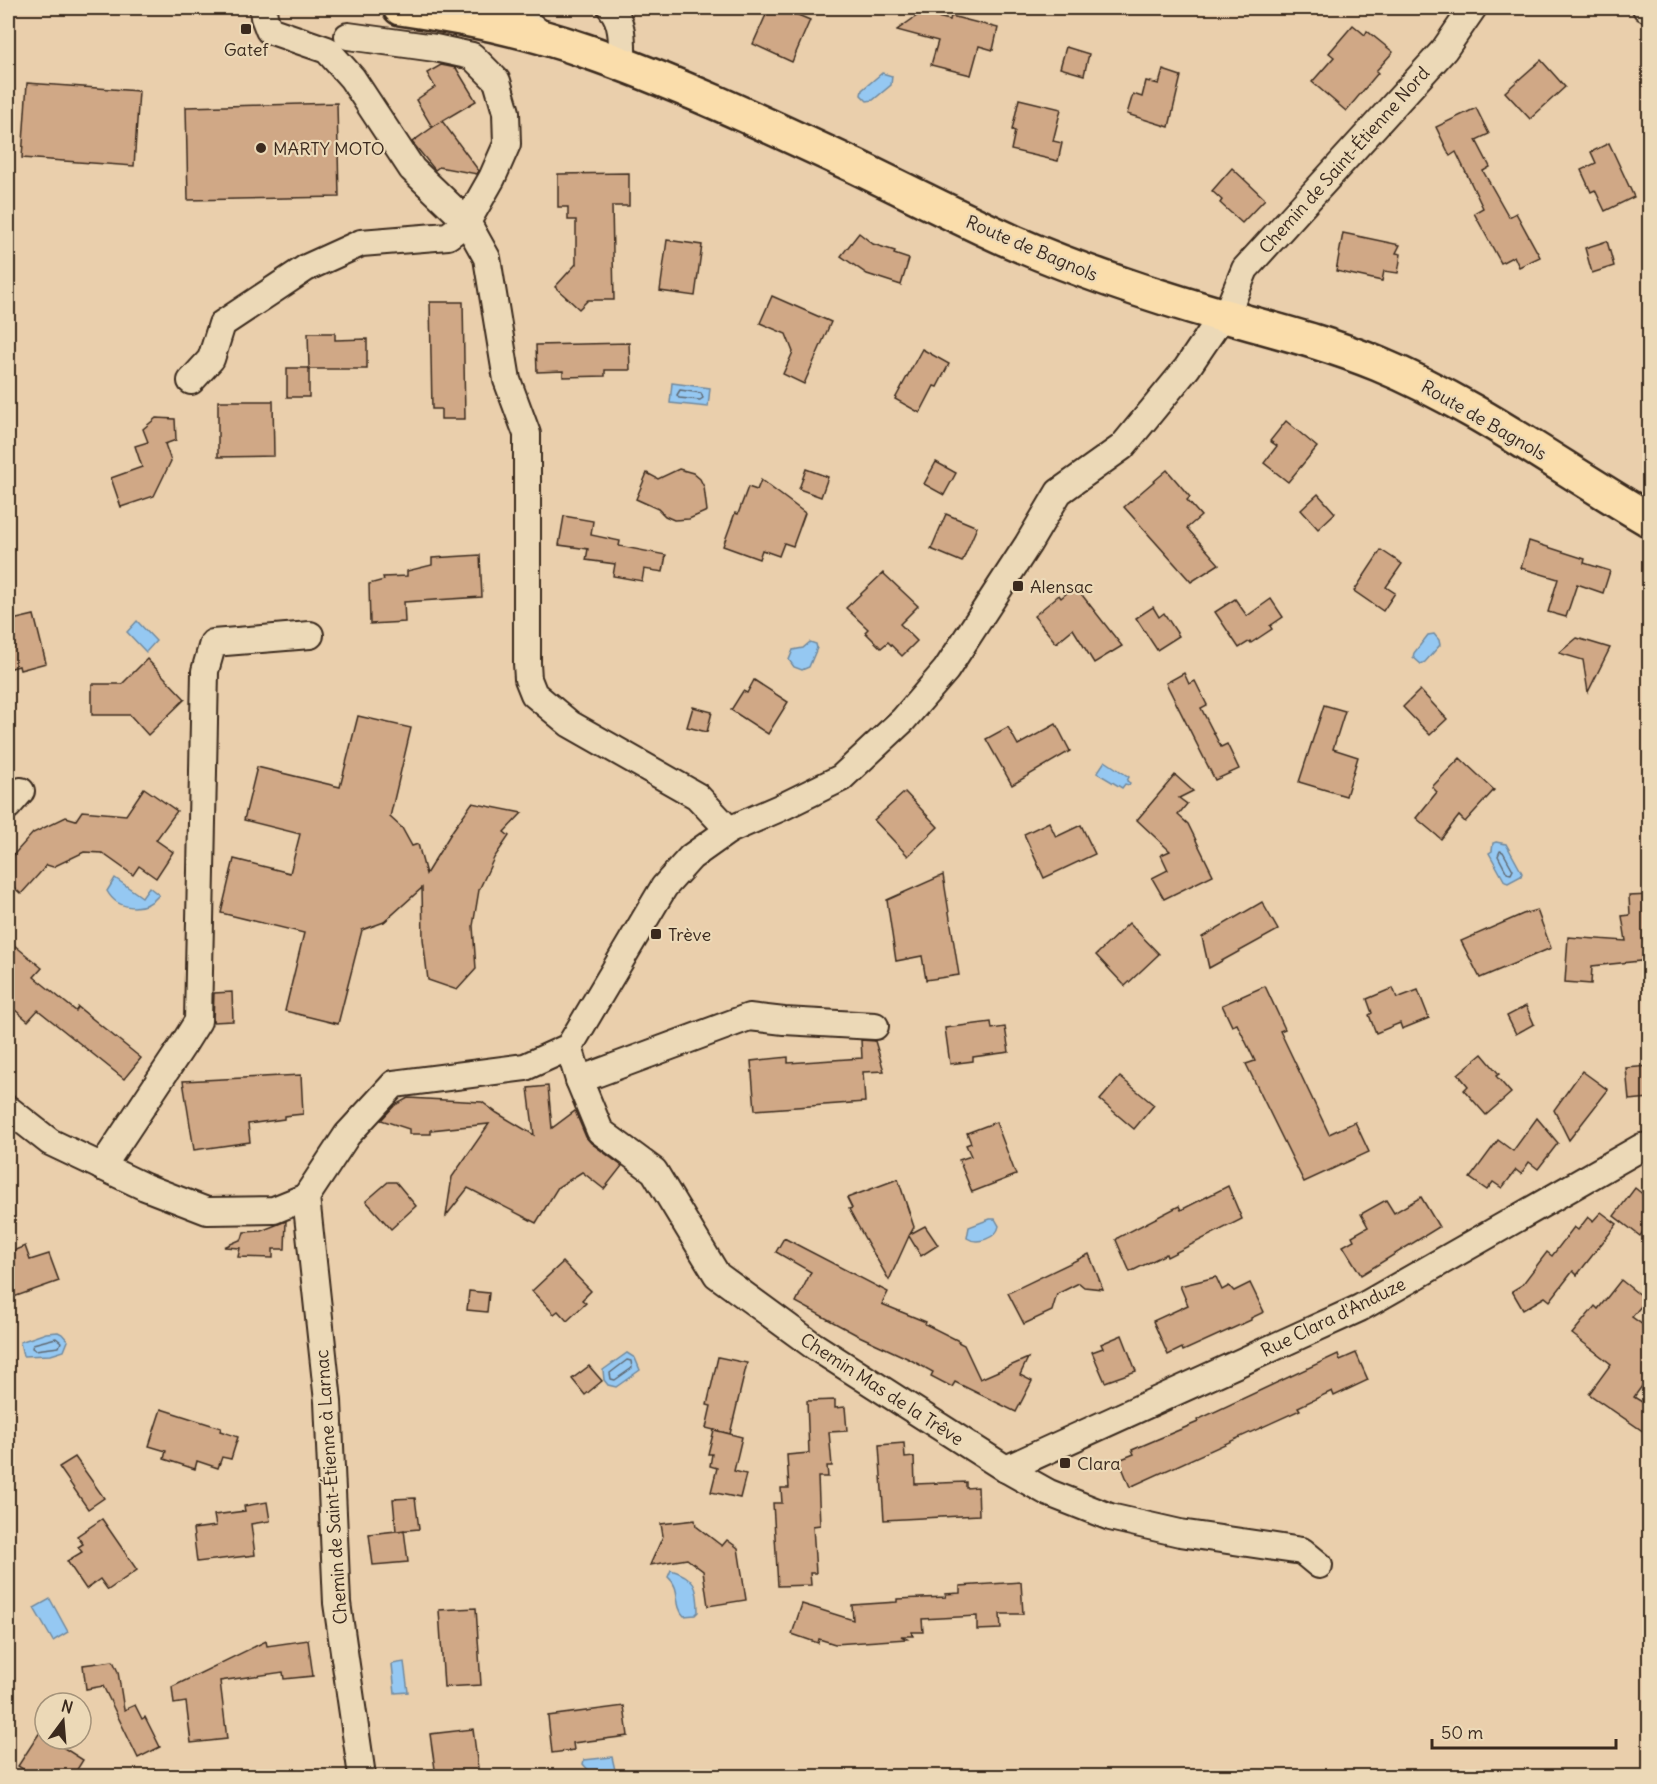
<svg xmlns="http://www.w3.org/2000/svg" width="1657" height="1784" viewBox="0 0 1657 1784" font-family="Delius,sans-serif">
	<style>
		.water { fill: #95c8f2; stroke: #71899d; stroke-width: 1.5 }
		.lines { fill: none; stroke-linecap: round; stroke-linejoin: round }
		.shore { stroke: #5f6973; stroke-width: 1.5 }
		.building { fill: #d0a886; stroke: #3b2a1e; stroke-width: 1.5 }
		.minor-casing { stroke: #3b2a1e; stroke-width: 30 }
		.major-casing { stroke: #3b2a1e; stroke-width: 38 }
		.minor { stroke: #ecd9b7; stroke-width: 26 }
		.major { stroke: #faddab; stroke-width: 33 }
		.poi-dot { fill: #3b2a1e; stroke: #ecd9b7; stroke-width: 2 }
		.labels { text-anchor: middle; dominant-baseline: central; stroke-width: 4.5; stroke-linejoin: round; paint-order: stroke }
		.poi-label { font-size: 18px; fill: #3b2a1e; stroke: #ecd9b7; text-anchor: start }
		.street-label { font-size: 18px; fill: #3b2a1e; stroke: #ecd9b7 }
	</style>
	<rect width="100%" height="100%" fill="#eacfac"/>
	<filter id="ink" filterUnits="userSpaceOnUse"><feTurbulence type="fractalNoise" baseFrequency=".0167" numOctaves="2"/><feDisplacementMap in="SourceGraphic" scale="12" xChannelSelector="R" yChannelSelector="G"/><feConvolveMatrix kernelMatrix="1 2 1 2 8 2 1 2 1" color-interpolation-filters="sRGB"/></filter>
	<g filter="url(#ink)">
		<g class="water">
			<polygon points="882,73 892,76 891,85 873,100 867,101 861,95 862,90"/>
			<polygon points="672,383 710,388 708,407 670,403"/>
			<polygon points="137,621 156,641 146,652 127,632"/>
			<polygon points="1434,634 1439,640 1440,645 1425,662 1421,664 1413,657 1414,653 1428,635"/>
			<polygon points="810,642 816,644 817,648 809,667 802,670 794,667 789,660 793,650 803,648"/>
			<polygon points="1105,761 1129,777 1127,781 1130,783 1129,785 1125,784 1122,788 1097,773"/>
			<polygon points="1496,842 1506,844 1522,873 1521,876 1508,883 1505,882 1489,853 1492,851 1493,843"/>
			<path d="M115 878 142 897 149 887 159 895C145 912 118 911 107 891Z"/>
			<path d="M990 1219H995L999 1226C997 1238 977 1245 967 1238L969 1227Z"/>
			<polygon points="58,1332 62,1334 68,1341 64,1351 51,1355 23,1356 20,1342 46,1333"/>
			<polygon points="627,1353 635,1358 640,1370 616,1387 608,1385 604,1380 603,1370"/>
			<path d="M671 1570C695 1577 698 1587 698 1612L695 1615 684 1616C673 1605 682 1589 668 1577Z"/>
			<polygon points="50,1599 68,1632 53,1641 34,1608"/>
			<polygon points="404,1662 408,1692 395,1693 392,1664"/>
			<polygon points="612,1757 615,1770 591,1773 583,1764 584,1760"/>
		</g>
		<g class="lines">
			<g class="shore">
				<polygon points="680,390 701,393 703,398 700,400 679,398 677,395"/>
				<polygon points="1500,851 1503,852 1513,870 1511,874 1507,873 1498,856"/>
				<polygon points="56,1338 61,1342 59,1347 35,1350 32,1348 33,1344"/>
				<polygon points="627,1360 631,1361 632,1368 615,1380 611,1379 610,1373"/>
			</g>
		</g>
		<g class="building">
			<polygon points="769,8 781,8 810,20 792,62 753,44"/>
			<polygon points="921,13 950,20 951,16 998,28 993,50 979,46 971,75 931,65 938,41 897,30"/>
			<polygon points="1353,25 1365,35 1367,31 1393,52 1376,71 1378,73 1346,111 1312,82 1334,57 1329,53"/>
			<polygon points="1066,47 1089,54 1084,75 1060,68"/>
			<polygon points="1541,60 1565,87 1530,119 1505,92"/>
			<polygon points="441,65 456,68 476,101 442,121 479,171 477,174 439,167 435,170 412,142 440,122 432,127 416,100 435,87 427,73"/>
			<polygon points="1163,70 1181,76 1169,127 1127,114 1133,94 1142,97 1146,81 1159,84"/>
			<polygon points="27,83 139,91 134,166 22,158"/>
			<polygon points="1019,99 1061,109 1053,141 1062,143 1058,161 1011,150 1015,131 1012,130"/>
			<polygon points="337,103 339,197 188,200 186,107"/>
			<polygon points="1476,108 1489,134 1476,140 1490,167 1483,171 1509,217 1516,213 1540,257 1519,267 1514,256 1501,263 1474,213 1483,208 1456,152 1450,156 1436,127"/>
			<polygon points="1609,143 1634,197 1605,211 1595,190 1591,192 1581,170 1596,163 1591,152"/>
			<polygon points="1232,168 1265,199 1242,223 1220,203 1222,200 1212,191"/>
			<polygon points="629,173 629,206 612,206 614,300 588,300 579,309 555,287 576,264 576,220 568,220 568,207 558,207 558,174"/>
			<polygon points="859,233 873,244 895,251 894,254 909,259 901,285 867,274 841,256"/>
			<polygon points="1343,233 1400,245 1396,253 1401,254 1398,273 1384,271 1382,281 1336,271"/>
			<polygon points="667,240 702,245 695,296 660,291"/>
			<polygon points="1607,241 1614,266 1592,273 1585,248"/>
			<polygon points="772,296 831,322 804,384 783,374 793,352 786,334 760,323"/>
			<polygon points="430,302 463,302 465,419 441,419 441,409 432,409"/>
			<polygon points="308,333 335,333 335,340 367,339 367,369 309,369 309,397 287,397 287,368 309,368"/>
			<polygon points="629,343 630,370 605,370 605,376 563,377 563,371 537,372 536,345"/>
			<polygon points="922,349 949,364 937,387 934,386 920,413 895,399"/>
			<polygon points="218,401 273,401 274,456 218,457"/>
			<polygon points="156,418 175,419 176,440 165,444 171,461 154,496 121,507 111,478 142,467 135,446 148,442 143,429"/>
			<polygon points="1286,421 1317,447 1288,482 1264,463 1277,446 1270,441"/>
			<polygon points="936,462 956,473 944,495 924,484"/>
			<polygon points="679,469 693,473 700,479 704,487 707,511 689,519 674,520 665,516 658,509 636,499 647,473 658,479"/>
			<polygon points="806,469 828,477 821,497 799,489"/>
			<polygon points="1167,470 1190,497 1187,500 1201,516 1187,528 1219,564 1191,582 1124,507"/>
			<polygon points="761,480 805,513 793,546 784,543 779,556 762,550 759,559 723,546 735,513 738,514 748,487 757,490"/>
			<polygon points="1318,494 1335,513 1318,529 1301,510"/>
			<polygon points="946,514 977,527 962,562 931,549"/>
			<polygon points="564,516 593,521 591,535 620,541 619,546 666,555 663,572 644,569 642,581 613,576 615,564 586,560 588,549 559,545"/>
			<polygon points="1529,541 1585,559 1584,563 1610,571 1603,593 1577,584 1566,617 1548,612 1558,579 1521,568"/>
			<polygon points="1381,550 1402,564 1386,587 1395,593 1383,611 1354,591"/>
			<polygon points="480,555 482,597 404,602 405,622 370,624 369,584 384,580 383,577 407,576 407,571 432,565 432,558"/>
			<polygon points="883,573 918,606 900,624 917,641 902,656 888,642 881,648 865,632 868,629 846,608"/>
			<polygon points="1075,586 1122,646 1094,663 1073,629 1056,643 1034,616 1059,595 1061,598"/>
			<polygon points="1235,599 1247,616 1271,599 1283,617 1270,626 1272,629 1251,643 1250,641 1239,648 1215,612"/>
			<polygon points="1153,607 1159,617 1164,613 1179,636 1157,650 1136,618"/>
			<polygon points="34,615 46,663 20,670 19,666 8,669 8,621"/>
			<polygon points="1577,638 1610,648 1588,692 1583,660 1559,653"/>
			<polygon points="147,659 185,699 148,735 130,715 92,715 92,684 122,684"/>
			<polygon points="1184,673 1189,684 1195,681 1207,705 1201,708 1221,747 1227,744 1239,769 1215,780 1166,683"/>
			<polygon points="754,680 788,702 768,734 731,710 743,691 747,693"/>
			<polygon points="1420,690 1447,719 1430,735 1403,707"/>
			<polygon points="1324,705 1345,711 1333,749 1358,757 1346,796 1299,782"/>
			<polygon points="693,707 712,712 707,732 687,727"/>
			<polygon points="358,716 411,728 390,817 402,828 412,846 418,844 426,874 453,830 472,803 522,813 504,832 509,836 494,858 479,890 473,926 476,969 457,990 428,980 423,939 422,888 384,922 362,930 338,1024 285,1011 304,933 221,913 234,859 290,873 300,834 244,820 257,767 340,787"/>
			<polygon points="1056,724 1070,751 1012,785 986,739 1008,727 1018,745"/>
			<polygon points="1460,758 1494,790 1465,822 1459,816 1441,839 1416,818 1437,792 1432,787"/>
			<polygon points="1175,775 1193,791 1179,798 1187,804 1178,815 1188,824 1213,875 1164,899 1152,878 1168,870 1161,855 1170,851 1137,820"/>
			<polygon points="144,788 177,811 156,840 173,852 156,878 139,866 133,875 102,853 84,852 53,867 47,865 21,894 8,882 8,861 33,833 66,817 76,820 82,811 126,815"/>
			<polygon points="905,792 938,827 908,856 874,820"/>
			<polygon points="1049,822 1056,837 1081,825 1095,854 1044,878 1024,834"/>
			<polygon points="943,875 959,975 926,980 922,956 896,961 887,900"/>
			<polygon points="1650,895 1650,960 1592,966 1591,984 1565,982 1568,937 1626,941 1622,916 1630,915 1629,896"/>
			<polygon points="1262,902 1278,930 1209,968 1202,937"/>
			<polygon points="1537,910 1551,948 1480,978 1461,941 1523,914"/>
			<polygon points="1129,923 1159,954 1125,986 1096,955"/>
			<polygon points="8,940 42,968 34,977 76,1011 78,1007 141,1058 124,1079 38,1010 28,1021 8,1004"/>
			<polygon points="1265,986 1285,1029 1280,1031 1329,1134 1355,1122 1369,1152 1304,1182 1246,1064 1255,1061 1237,1024 1232,1026 1222,1005"/>
			<polygon points="1393,988 1397,998 1418,990 1429,1018 1402,1029 1400,1023 1376,1033 1369,1015 1372,1013 1367,999"/>
			<polygon points="232,992 233,1021 213,1022 214,993"/>
			<polygon points="1526,1006 1534,1024 1516,1034 1507,1016"/>
			<polygon points="991,1022 992,1029 1005,1027 1009,1052 973,1057 973,1061 950,1064 945,1028"/>
			<polygon points="861,1040 875,1041 884,1071 863,1072 865,1102 755,1110 751,1061 788,1057 788,1063 862,1058"/>
			<polygon points="1482,1054 1499,1074 1496,1076 1511,1093 1486,1115 1464,1090 1468,1086 1458,1074"/>
			<polygon points="1650,1066 1650,1098 1629,1100 1626,1068"/>
			<polygon points="1582,1071 1608,1090 1569,1140 1554,1110"/>
			<polygon points="301,1075 303,1114 284,1116 284,1119 248,1124 250,1142 194,1150 183,1081"/>
			<polygon points="1120,1077 1154,1105 1134,1129 1100,1100"/>
			<polygon points="548,1086 552,1128 575,1111 586,1137 591,1143 622,1166 604,1189 582,1172 558,1187 536,1223 468,1188 446,1216 452,1177 489,1124 431,1130 431,1134 409,1134 409,1129 381,1120 395,1105 408,1098 482,1102 497,1113 534,1135 528,1088"/>
			<polygon points="1537,1118 1558,1143 1538,1169 1529,1162 1521,1174 1516,1170 1502,1188 1493,1182 1487,1190 1470,1178 1498,1140 1513,1151"/>
			<polygon points="996,1122 1016,1175 972,1192 959,1160 971,1156 966,1145 971,1143 967,1133"/>
			<polygon points="898,1179 914,1227 910,1234 925,1226 938,1245 921,1256 909,1236 889,1280 864,1237 849,1209 852,1208 847,1198"/>
			<polygon points="388,1182 396,1182 416,1206 391,1229 366,1201"/>
			<polygon points="1228,1186 1242,1219 1167,1257 1166,1254 1130,1272 1116,1240 1119,1237 1179,1206 1181,1210"/>
			<polygon points="1635,1188 1650,1200 1650,1222 1640,1236 1614,1216"/>
			<polygon points="1421,1197 1439,1227 1361,1275 1343,1246 1354,1240 1352,1236 1368,1227 1361,1214 1386,1200 1394,1213"/>
			<polygon points="1601,1212 1617,1224 1577,1275 1573,1271 1550,1301 1545,1297 1523,1310 1512,1291 1522,1285 1547,1252 1552,1256 1574,1227 1578,1230 1588,1217 1593,1221"/>
			<polygon points="286,1221 285,1249 273,1249 273,1258 238,1257 240,1248 224,1247 242,1239 244,1232 261,1231"/>
			<polygon points="784,1238 888,1292 882,1304 926,1322 925,1324 959,1341 958,1342 964,1345 980,1379 1028,1358 1020,1375 1032,1381 1016,1412 955,1382 952,1387 931,1376 933,1372 909,1359 857,1335 796,1302 811,1272 776,1252"/>
			<polygon points="25,1246 30,1260 49,1254 59,1281 8,1299 8,1253"/>
			<polygon points="1089,1254 1103,1289 1084,1287 1079,1283 1057,1294 1052,1311 1024,1324 1008,1293"/>
			<polygon points="563,1262 591,1291 582,1300 586,1303 567,1321 558,1311 554,1314 532,1291"/>
			<polygon points="1216,1277 1222,1290 1229,1286 1234,1291 1250,1283 1264,1312 1251,1318 1251,1320 1183,1351 1182,1348 1168,1355 1153,1321 1188,1305 1180,1286"/>
			<polygon points="1621,1280 1646,1300 1632,1317 1650,1330 1650,1375 1634,1397 1650,1407 1650,1436 1589,1394 1611,1364 1572,1334 1595,1306 1598,1309"/>
			<polygon points="469,1291 489,1293 487,1312 467,1310"/>
			<polygon points="1122,1335 1136,1371 1105,1382 1092,1352 1103,1348 1101,1344"/>
			<polygon points="1356,1353 1368,1380 1334,1396 1332,1391 1298,1407 1300,1410 1130,1487 1119,1460 1134,1454 1132,1450 1198,1422 1197,1420 1338,1354 1340,1360"/>
			<polygon points="718,1357 747,1363 730,1434 706,1428 711,1406 707,1405"/>
			<polygon points="589,1366 602,1381 585,1395 572,1379"/>
			<polygon points="835,1400 835,1408 845,1407 847,1431 829,1432 832,1466 827,1466 828,1477 818,1477 820,1525 813,1526 816,1573 810,1573 811,1585 778,1586 773,1503 782,1503 781,1488 789,1488 787,1455 809,1453 807,1401"/>
			<polygon points="161,1409 221,1428 220,1431 238,1437 231,1459 222,1457 218,1468 197,1461 195,1469 164,1459 166,1451 149,1446"/>
			<polygon points="714,1430 742,1437 734,1471 746,1474 740,1498 711,1492 717,1468 710,1466 712,1454 708,1454"/>
			<polygon points="904,1443 905,1458 914,1457 915,1484 966,1482 966,1488 978,1487 979,1515 884,1520 879,1445"/>
			<polygon points="75,1457 104,1498 88,1509 59,1467"/>
			<polygon points="415,1498 419,1529 397,1531 404,1530 408,1562 373,1565 369,1534 396,1531 393,1499"/>
			<polygon points="267,1502 270,1521 251,1524 255,1555 197,1562 193,1529 216,1526 214,1515 245,1511 244,1506"/>
			<polygon points="102,1519 137,1570 108,1590 100,1579 86,1589 67,1561 82,1552 78,1547 83,1544 77,1536"/>
			<polygon points="695,1520 696,1526 722,1546 727,1540 738,1548 746,1600 708,1606 703,1571 687,1559 650,1565 663,1536 661,1524"/>
			<polygon points="1021,1582 1023,1614 1000,1614 1001,1629 977,1630 977,1616 922,1619 923,1632 912,1632 913,1636 901,1636 907,1639 835,1644 819,1639 818,1643 792,1634 802,1604 853,1620 852,1605 897,1602 897,1599 946,1597 945,1594 960,1593 960,1586"/>
			<polygon points="476,1608 481,1685 444,1687 439,1610"/>
			<polygon points="308,1640 313,1676 284,1679 283,1672 220,1681 227,1739 191,1743 186,1702 174,1704 172,1687 266,1641 267,1646"/>
			<polygon points="113,1661 118,1672 124,1710 135,1705 142,1719 145,1717 160,1747 138,1758 103,1686 86,1689 83,1665"/>
			<polygon points="624,1706 628,1736 573,1743 574,1750 552,1753 548,1716"/>
			<polygon points="473,1729 479,1776 436,1776 430,1734"/>
			<polygon points="40,1732 45,1736 45,1739 50,1739 83,1760 73,1776 34,1776 18,1766"/>
		</g>
		<g class="lines">
			<defs>
				<g id="minor">
					<polyline points="263,8 264,17 269,30 327,50 352,78 412,169 467,222 487,258 507,380 527,434 527,663 528,679 534,694 570,724 697,796 729,830"/>
					<polyline points="510,8 544,37"/>
					<path d="M611 8C624 23 622 45 622 64"/>
					<polyline points="1646,8 1650,9"/>
					<polyline points="191,381 211,359 222,324 306,268 361,243 448,236 467,222 492,178 507,144 506,112 497,81 472,56 435,48 348,36"/>
					<polyline points="8,806 21,791"/>
					<polyline points="569,1047 579,1080 600,1131 654,1171 717,1275 814,1346 1006,1469 1049,1493 1110,1517 1180,1533 1302,1551 1319,1565"/>
					<polyline points="579,1080 749,1017 784,1021 875,1026"/>
					<polyline points="8,1109 50,1142 145,1187 207,1211 274,1210 306,1197 347,1135 394,1084 525,1067 569,1047 664,887 691,857 729,830 782,807 841,778 903,720 946,670 1028,544 1059,492 1122,447 1187,368 1231,303 1245,269 1444,50 1473,8"/>
					<polyline points="102,1167 183,1045 198,1021 205,671 213,643 310,635"/>
					<polyline points="306,1197 328,1401 337,1603 362,1776"/>
					<polyline points="1006,1469 1360,1308 1642,1147 1650,1146"/>
				</g>
				<path id="major" d="M400 8C462 17 527 30 586 51 678 83 767 125 855 166 909 192 961 219 1015 243 1082 272 1151 295 1221 315 1274 330 1327 343 1378 364 1475 404 1559 467 1650 520"/>
			</defs>
			<use href="#minor" class="minor-casing"/>
			<use href="#major" class="major-casing"/>
			<use href="#minor" class="minor"/>
			<use href="#major" class="major"/>
		</g>
	</g>
	<g class="poi-dot">
		<rect x="240" y="23" width="12" height="12" rx="3"/>
		<circle cx="261" cy="148" r="6"/>
		<rect x="1012" y="580" width="12" height="12" rx="3"/>
		<rect x="650" y="928" width="12" height="12" rx="3"/>
		<rect x="1059" y="1457" width="12" height="12" rx="3"/>
	</g>
	<g class="labels">
		<g class="poi-label">
			<text x="246" y="49" text-anchor="middle">Gatef</text>
			<text x="273" y="148">MARTY MOTO</text>
			<text x="1030" y="586">Alensac</text>
			<text x="668" y="934">Trève</text>
			<text x="1077" y="1463">Clara</text>
		</g>
		<g class="street-label">
			<text transform="translate(1344 160) rotate(-48)">Chemin de Saint-Étienne Nord</text>
			<text transform="translate(1032 248) rotate(23)">Route de Bagnols</text>
			<text transform="translate(1484 420) rotate(30)">Route de Bagnols</text>
			<text transform="translate(1333 1317) rotate(-26)">Rue Clara d'Anduze</text>
			<text transform="translate(882 1389) rotate(33)">Chemin Mas de la Trêve</text>
			<text transform="translate(331 1487) rotate(-94)">Chemin de Saint-Étienne à Larnac</text>
		</g>
	</g>
	<rect width="1657" height="1784" fill="none" stroke="#ecd9b7" stroke-width="30"/>
	<rect x="15" y="15" width="1627" height="1754" fill="none" stroke="#3b2a1e" stroke-width="2" filter="url(#ink)"/>
	<g transform="translate(63 1721) rotate(16)"><circle r="28" fill="#ecd9b7" stroke="#a5937a" stroke-width="1.5"/>
	<path d="M0-4.5L10 22L0 15L-10 22Z" fill="#3b2a1e"/>
	<text y="-9" font-size="16" font-weight="bold" text-anchor="middle" fill="#3b2a1e">N</text>
	</g>
	<path d="M1432 1739v9h184v-9" fill="none" stroke="#3b2a1e" stroke-width="3"/>
	<text x="1441" y="1739" font-size="18" fill="#3b2a1e" stroke="#ecd9b7" stroke-width="4.5" paint-order="stroke">50 m</text>
</svg>
